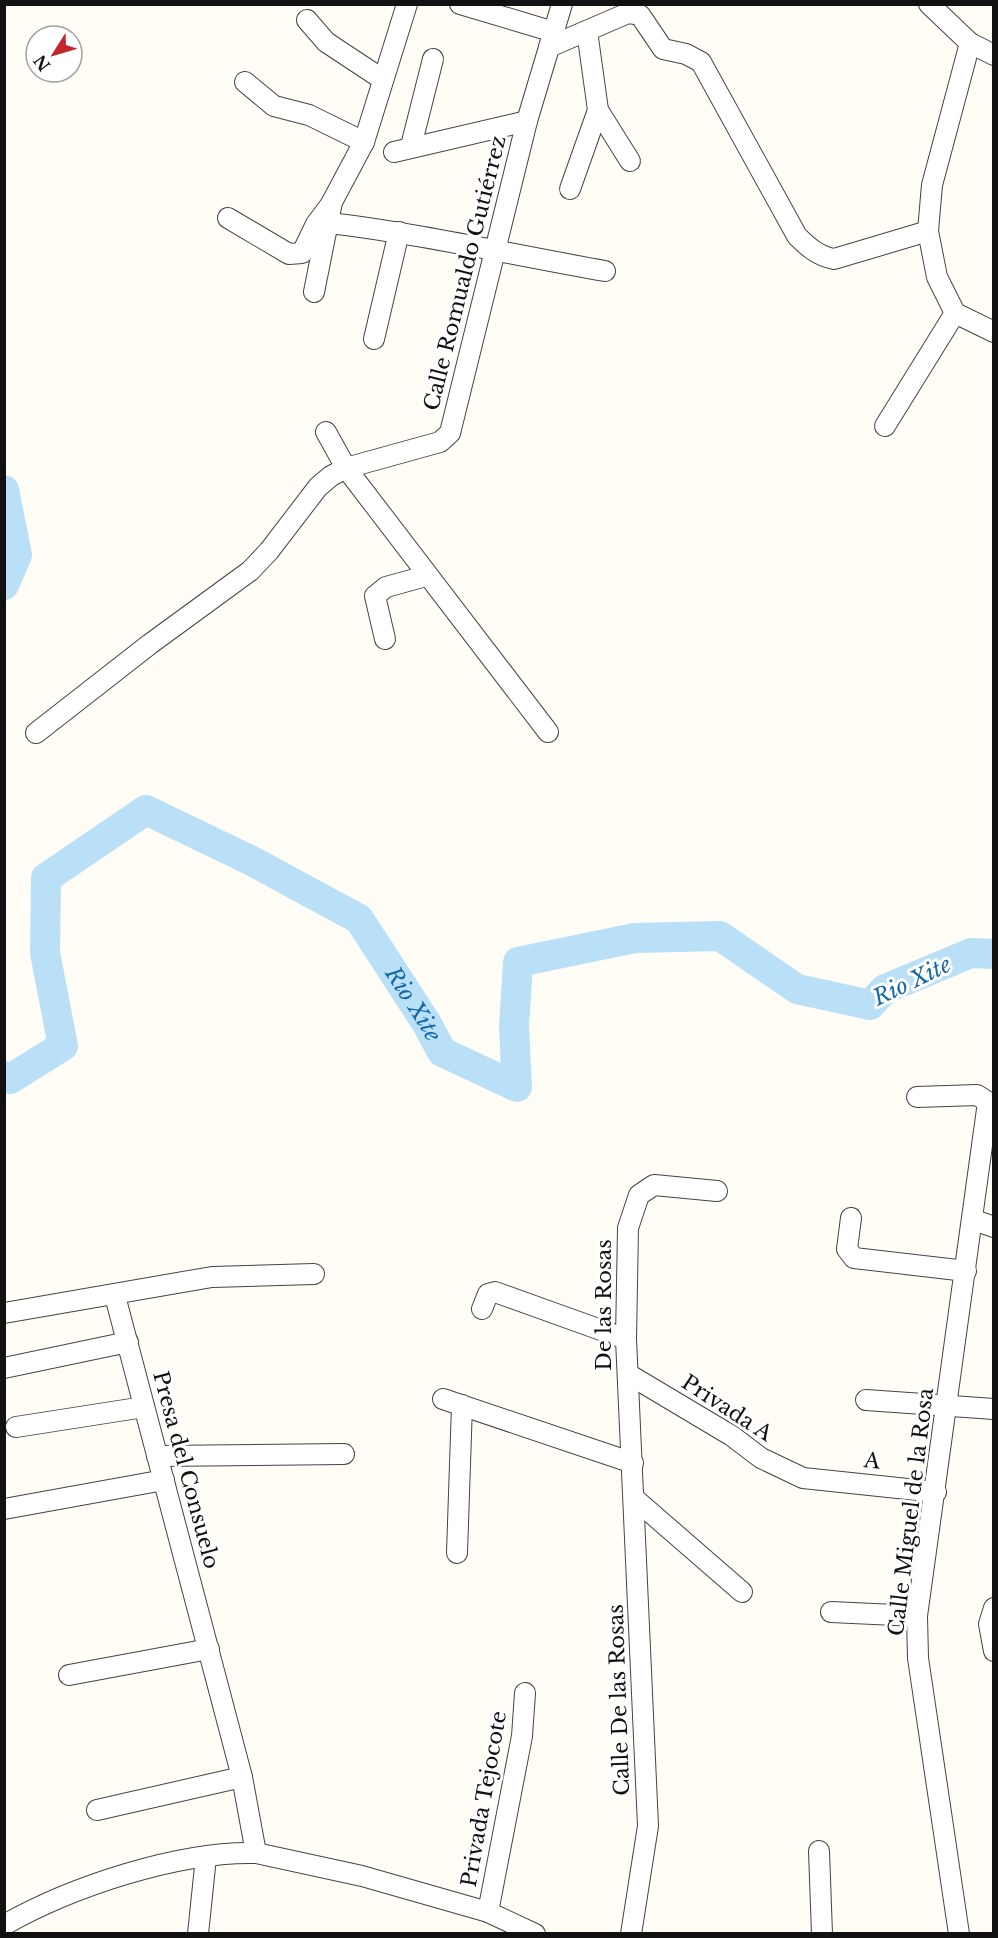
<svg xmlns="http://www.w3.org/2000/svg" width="998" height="1938" viewBox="0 0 998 1938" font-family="'Libre Baskerville',serif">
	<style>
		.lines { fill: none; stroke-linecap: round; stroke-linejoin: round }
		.river { stroke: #b9e0f7; stroke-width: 30 }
		.minor-casing { stroke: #444; stroke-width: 22 }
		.minor { stroke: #fff; stroke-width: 20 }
		.labels { text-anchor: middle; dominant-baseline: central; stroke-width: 6; stroke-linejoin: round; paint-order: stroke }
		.street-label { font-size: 21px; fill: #111; stroke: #fff }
		.water-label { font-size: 22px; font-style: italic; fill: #1768a6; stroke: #fff }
	</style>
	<rect width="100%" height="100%" fill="#fffdf5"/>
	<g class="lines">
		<g class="river">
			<polyline points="4,490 17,555 4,585"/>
			<path id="s1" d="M4 1076 10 1079 63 1046 45 953 46 878 146 810 252 861 359 919 427 1024 442 1052 517 1087 514 1026 518 962 635 938 720 936 797 989 870 1005 885 989 971 953 994 954"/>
		</g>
		<defs>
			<g id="minor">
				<polyline points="460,4 554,32"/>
				<polyline points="929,4 970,43 994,55"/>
				<polyline points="307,20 326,42 382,79"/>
				<polyline points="587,31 598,110 630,161"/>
				<polyline points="970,43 932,185 928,231 937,277 955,313 994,332"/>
				<path d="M549 47 628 13 640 15 663 49 686 54 701 62 797 236C808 247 818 256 834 259L928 231"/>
				<polyline points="245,82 274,106 309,115 364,142"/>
				<polyline points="411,146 433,59"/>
				<polyline points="394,152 527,121"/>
				<polyline points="570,189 598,110"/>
				<polyline points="228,218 289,254 302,253 316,224 331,204"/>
				<path d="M330 223C422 234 513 255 605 271"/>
				<polyline points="314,292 332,202 364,142 407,4"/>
				<polyline points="374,339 399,232"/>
				<polyline points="885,426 955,313"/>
				<polyline points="326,432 346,468 548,732"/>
				<polyline points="385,639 375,596 386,587 426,576"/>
				<polyline points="36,733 150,644 250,571 269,551 318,487 331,476 346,468 440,442 450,433 527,121 562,4"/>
				<polyline points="917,1097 977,1095 988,1102 917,1616 918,1658 959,1934"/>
				<polyline points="851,1218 847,1249 854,1258 966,1271"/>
				<polyline points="974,1220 994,1227"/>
				<polyline points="115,1296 242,1777 256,1853"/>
				<polyline points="482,1309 488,1294 495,1292 626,1339"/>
				<polyline points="4,1313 212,1277 314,1274"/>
				<polyline points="4,1368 128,1342"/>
				<polyline points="628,1374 732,1436 761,1458 803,1478 936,1492"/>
				<polyline points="443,1399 633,1463"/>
				<polyline points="866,1400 994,1409"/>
				<polyline points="16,1427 144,1407"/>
				<polyline points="157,1456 344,1454"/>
				<polyline points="635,1499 742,1592"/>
				<polyline points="4,1509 164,1480"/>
				<polyline points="457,1553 462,1405"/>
				<polyline points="994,1608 989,1624 994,1651"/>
				<polyline points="831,1612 917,1616"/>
				<polyline points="69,1675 209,1649"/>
				<polyline points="97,1810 242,1777"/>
				<polyline points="819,1851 822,1934"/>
				<polyline points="488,1912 522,1736 525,1693"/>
				<path d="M4 1925C71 1887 178 1851 256 1853L362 1876 488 1912 535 1934"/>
				<polyline points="198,1934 206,1857"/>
				<polyline points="631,1934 648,1826 626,1339 628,1228 639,1195 654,1185 717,1191"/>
			</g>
		</defs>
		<use href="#minor" class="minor-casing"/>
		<use href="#minor" class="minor"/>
	</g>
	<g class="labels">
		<g class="street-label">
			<text transform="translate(465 273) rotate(-76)">Calle Romualdo Gutiérrez</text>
			<text transform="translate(604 1305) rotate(-90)">De las Rosas</text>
			<text transform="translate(727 1408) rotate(33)">Privada A</text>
			<text transform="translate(872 1461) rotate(6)">A</text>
			<text transform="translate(186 1470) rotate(75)">Presa del Consuelo</text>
			<text transform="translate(911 1512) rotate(-83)">Calle Miguel de la Rosa</text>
			<text transform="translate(619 1700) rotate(-92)">Calle De las Rosas</text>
			<text transform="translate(484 1799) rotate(-80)">Privada Tejocote</text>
		</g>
		<g class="water-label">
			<text transform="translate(912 981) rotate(-26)">Rio Xite</text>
			<text stroke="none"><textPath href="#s1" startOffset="700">Rio Xite</textPath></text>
		</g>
	</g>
	<rect width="998" height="1938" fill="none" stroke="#111111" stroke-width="12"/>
	<g transform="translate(54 54) rotate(233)"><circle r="28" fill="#ffffff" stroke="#a0a0a0" stroke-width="1.5"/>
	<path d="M0-4.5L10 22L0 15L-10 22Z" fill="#c4262e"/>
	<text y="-9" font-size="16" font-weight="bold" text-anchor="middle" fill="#111111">N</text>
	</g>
</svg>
